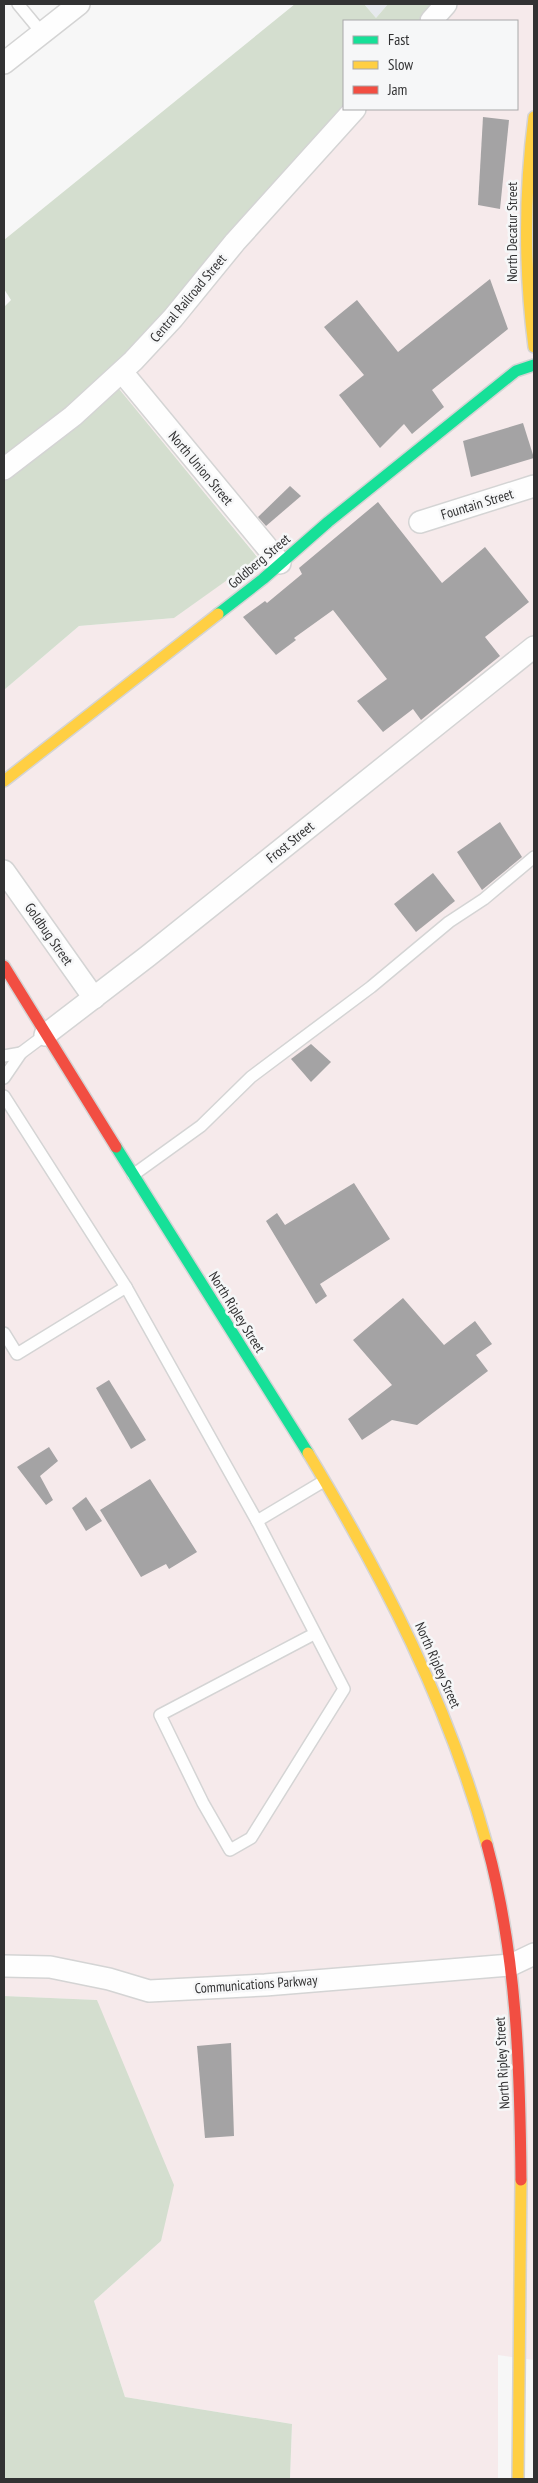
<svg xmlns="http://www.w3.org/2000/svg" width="538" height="2483" viewBox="0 0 538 2483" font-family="'PT Sans Narrow',sans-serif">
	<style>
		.built { fill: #e6e9ed }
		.industrial { fill: #f6eaeb }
		.forest { fill: #d4decf }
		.building { fill: #a4a3a4 }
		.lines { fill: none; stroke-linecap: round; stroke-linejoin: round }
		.lane-casing { stroke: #d4d4d4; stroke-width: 14 }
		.street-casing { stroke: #d4d4d4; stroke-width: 24 }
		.fast-casing { stroke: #d4d4d4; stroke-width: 14 }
		.slow-casing { stroke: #d4d4d4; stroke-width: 14 }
		.jam-casing { stroke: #d4d4d4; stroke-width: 14 }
		.lane { stroke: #fefefe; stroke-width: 11 }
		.street { stroke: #fefefe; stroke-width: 21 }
		.fast { stroke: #16e098; stroke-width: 11 }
		.slow { stroke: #ffcf43; stroke-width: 11 }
		.jam { stroke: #f24e42; stroke-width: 11 }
		.labels { text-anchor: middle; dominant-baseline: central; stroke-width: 5; stroke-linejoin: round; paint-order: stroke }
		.street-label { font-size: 14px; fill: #323233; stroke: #f6f7f8 }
	</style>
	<rect width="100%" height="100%" fill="#f7f7f7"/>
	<polygon class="built" points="364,4 388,4 376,18"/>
	<polygon class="industrial" points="436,4 534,4 534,2360 498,2355 498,2479 290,2479 292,2424 125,2397 94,2301 161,2241 97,2000 4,1996 4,690 79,626 174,618 258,557 106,373 194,283 345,109 517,109 517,21 421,21"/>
	<g class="forest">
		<polygon points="295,4 364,4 376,18 388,4 436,4 421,21 344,21 344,109 194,283 106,373 258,558 174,618 79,626 4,690 4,307 11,300 4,289 4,240"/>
		<polygon points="4,1996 97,2000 174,2185 161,2241 94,2301 125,2397 292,2424 290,2479 4,2479"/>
	</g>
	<g class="building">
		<polygon points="483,117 509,120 500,209 478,205"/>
		<polygon points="490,279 508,329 432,390 444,407 412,434 404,424 380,448 339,395 364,375 324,327 357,300 398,352"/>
		<polygon points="523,423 534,458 471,477 463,441"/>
		<polygon points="290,486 301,496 266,526 258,517"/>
		<polygon points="378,502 442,583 485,547 529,602 485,637 500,656 421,720 413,709 383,732 357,701 387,679 333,610 294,638 296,640 276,655 243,617 265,601 267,603 302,574 299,568"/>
		<polygon points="500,822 522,857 482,890 457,852"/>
		<polygon points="433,873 455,901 416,932 394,904"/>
		<polygon points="311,1044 331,1062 311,1082 291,1059"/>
		<polygon points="354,1183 390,1239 320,1284 327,1296 316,1304 266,1221 277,1213 285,1225"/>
		<polygon points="403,1298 444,1345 475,1321 492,1344 476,1355 488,1371 417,1425 392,1420 362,1440 348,1419 392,1385 353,1340"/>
		<polygon points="109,1380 146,1440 131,1449 96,1388"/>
		<polygon points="49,1447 58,1461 40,1476 53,1500 46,1505 17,1467"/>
		<polygon points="150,1479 197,1552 169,1569 166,1564 141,1577 100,1510"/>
		<polygon points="86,1497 102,1521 86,1531 72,1508"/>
		<polygon points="231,2043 234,2136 205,2138 197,2046"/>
	</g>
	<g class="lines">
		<defs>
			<g id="lane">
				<polyline points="18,4 42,33"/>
				<polyline points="4,1056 21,1053"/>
				<polyline points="4,1078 21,1053 45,1035"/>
				<polyline points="4,1096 126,1287 257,1521 324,1481"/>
				<polyline points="133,1175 201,1126 251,1077 371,987 449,922 484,899 534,857"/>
				<polyline points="4,1333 17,1354 126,1287"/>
				<polyline points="257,1521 344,1689 251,1838 230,1850 203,1803 160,1715 314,1634"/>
			</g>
			<g id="street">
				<polyline points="431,21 446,4"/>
				<polyline points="4,63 79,4"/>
				<polyline points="122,372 280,563"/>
				<polyline points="4,469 73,416 133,361 173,318 235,242 355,109"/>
				<polyline points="420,522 534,486"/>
				<polyline points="4,871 94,998"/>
				<polyline points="45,1035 148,956 534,647"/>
				<polyline points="4,1966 50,1967 109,1979 149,1991 265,1985 511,1965 534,1954"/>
			</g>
			<g id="fast">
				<polyline points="218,614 263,579 328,522 516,371 534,365"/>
				<polyline points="116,1147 308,1453"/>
			</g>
			<g id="slow">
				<path d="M534 117C524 194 524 270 534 347"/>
				<polyline points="4,781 218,614"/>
				<path d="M308 1453C384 1579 448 1703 487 1845"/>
				<polyline points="518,2479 521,2180"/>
			</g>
			<g id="jam">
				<polyline points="4,966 116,1147"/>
				<path d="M487 1845C517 1955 520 2067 521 2180"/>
			</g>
		</defs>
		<use href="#lane" class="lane-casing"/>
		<use href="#street" class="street-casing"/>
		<use href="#fast" class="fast-casing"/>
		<use href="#slow" class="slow-casing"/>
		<use href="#jam" class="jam-casing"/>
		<use href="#lane" class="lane"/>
		<use href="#street" class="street"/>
		<use href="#fast" class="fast"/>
		<use href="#slow" class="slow"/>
		<use href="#jam" class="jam"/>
	</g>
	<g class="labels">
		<g class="street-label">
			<text transform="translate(512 232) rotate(-90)">North Decatur Street</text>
			<text transform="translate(188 298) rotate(-50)">Central Railroad Street</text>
			<text transform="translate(201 468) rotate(50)">North Union Street</text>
			<text transform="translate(477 504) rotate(-17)">Fountain Street</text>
			<text transform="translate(259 561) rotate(-40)">Goldberg Street</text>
			<text transform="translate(290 842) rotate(-39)">Frost Street</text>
			<text transform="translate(49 934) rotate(55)">Goldbug Street</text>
			<text transform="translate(237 1312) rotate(58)">North Ripley Street</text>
			<text transform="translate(438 1665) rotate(66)">North Ripley Street</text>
			<text transform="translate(256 1984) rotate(-4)">Communications Parkway</text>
			<text transform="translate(502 2063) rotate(-93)">North Ripley Street</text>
		</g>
	</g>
	<rect width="538" height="2483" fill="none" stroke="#323233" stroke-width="10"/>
	<rect x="343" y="20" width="175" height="90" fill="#f6f7f8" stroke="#a8a8a9"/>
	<rect x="353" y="36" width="25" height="8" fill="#16e098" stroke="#a8a8a9"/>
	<text x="388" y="45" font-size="15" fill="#323233">Fast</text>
	<rect x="353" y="61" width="25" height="8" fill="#ffcf43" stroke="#a8a8a9"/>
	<text x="388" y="70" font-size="15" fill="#323233">Slow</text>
	<rect x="353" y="86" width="25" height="8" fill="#f24e42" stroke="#a8a8a9"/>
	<text x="388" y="95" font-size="15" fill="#323233">Jam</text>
</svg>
